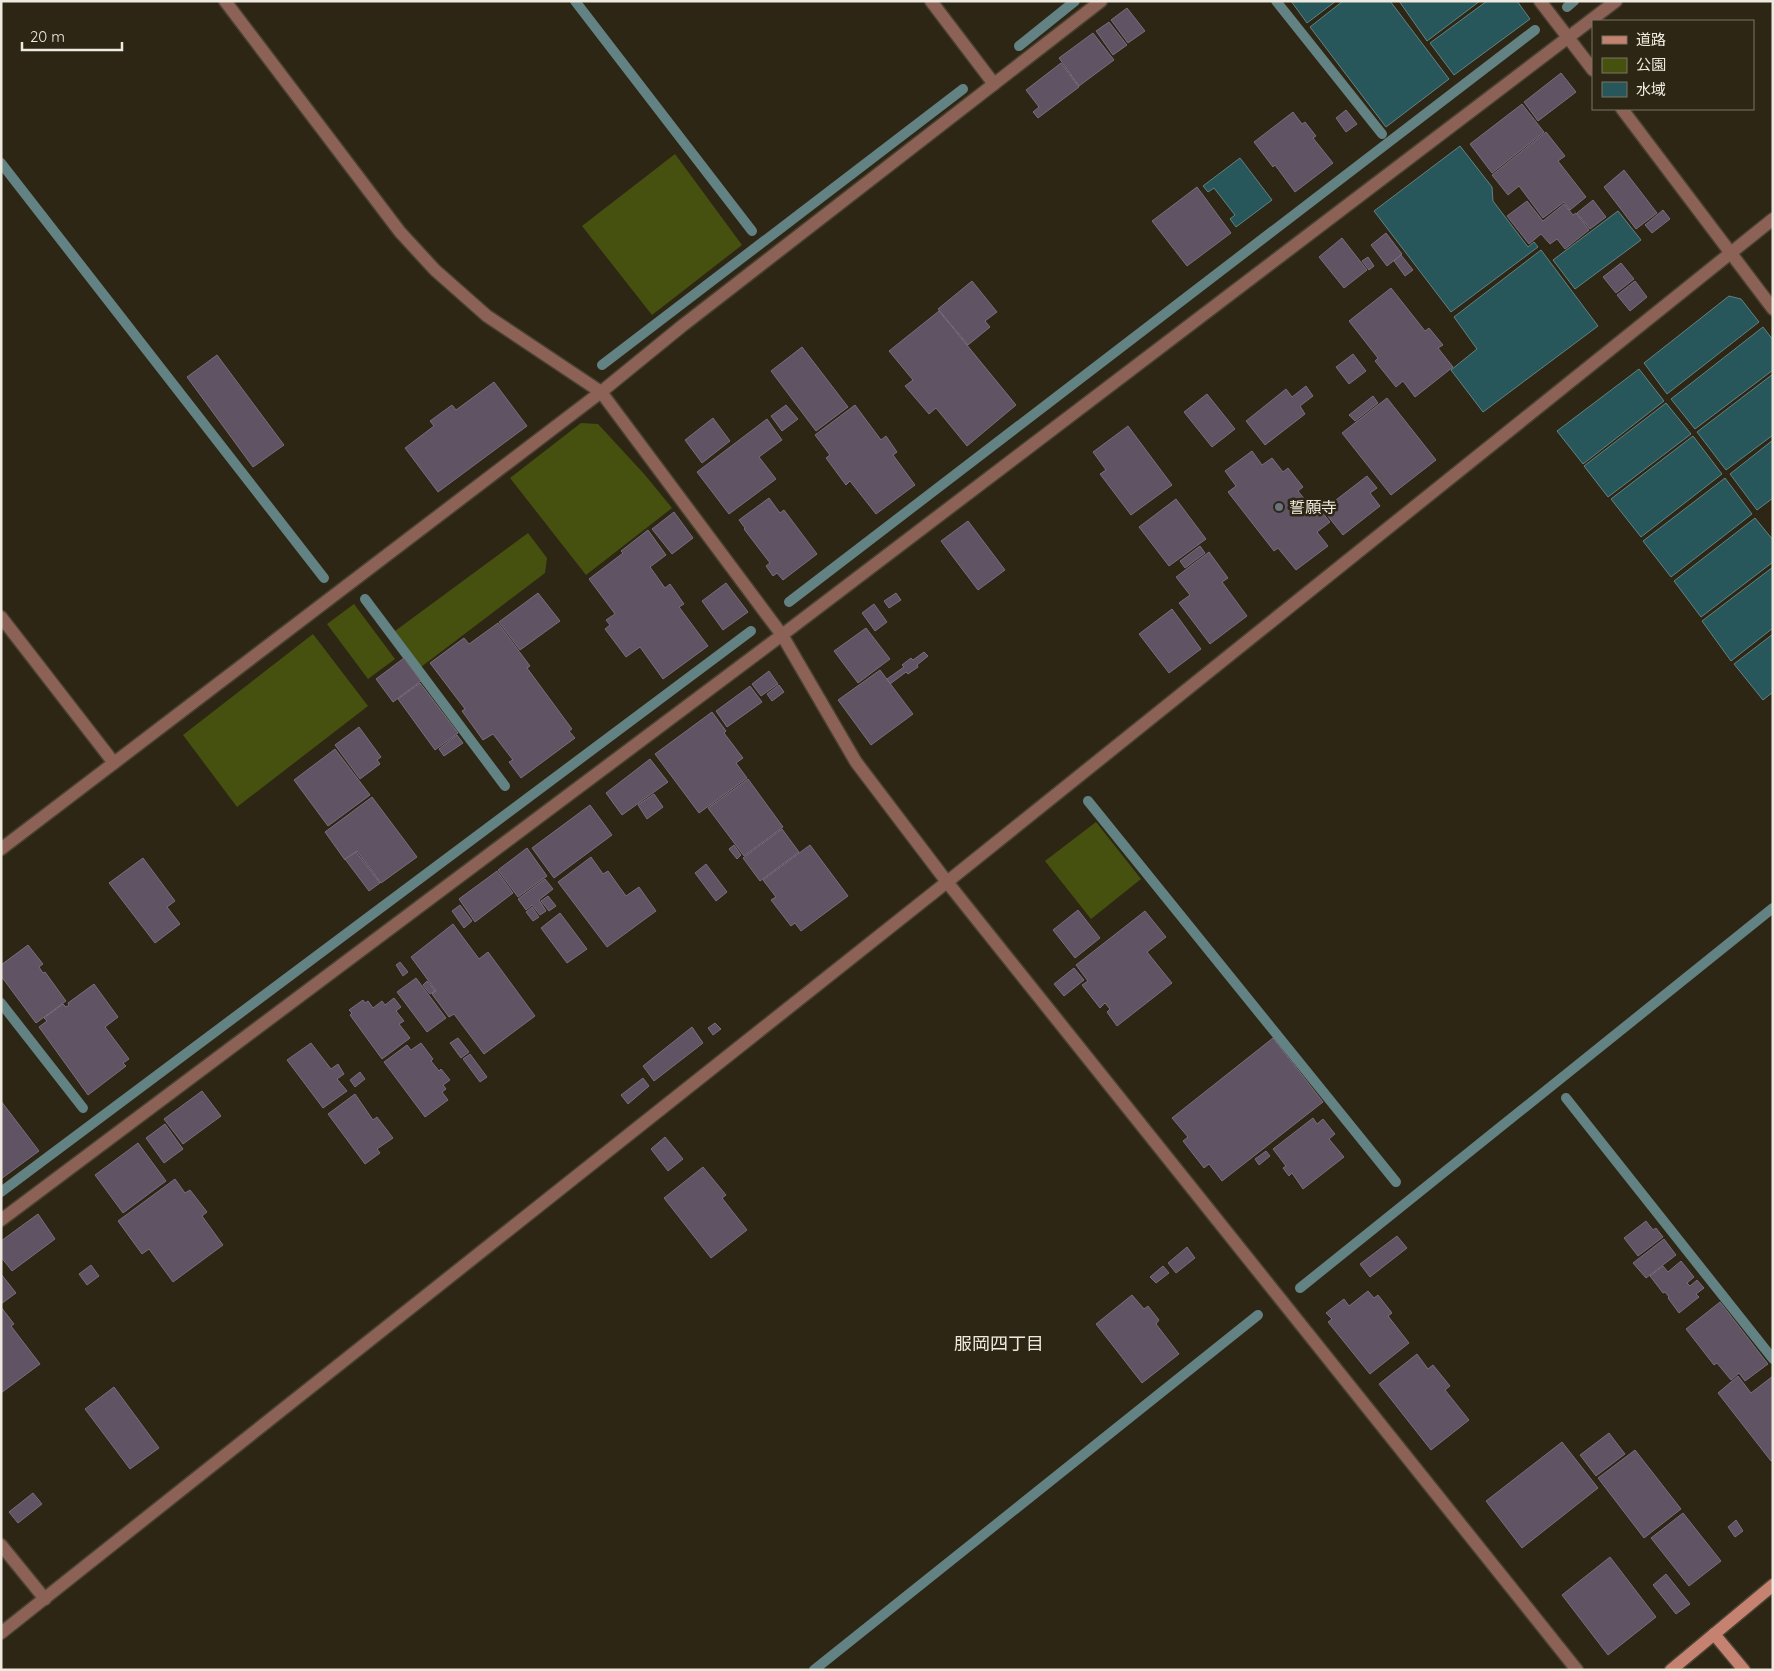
<svg xmlns="http://www.w3.org/2000/svg" width="1774" height="1671" viewBox="0 0 1774 1671" font-family="Quicksand,'Noto Sans JP',sans-serif">
	<style>
		.green { fill: #46510f }
		.water { fill: #27565b; stroke: #638283 }
		.lines { fill: none; stroke-linecap: round; stroke-linejoin: round }
		.stream { stroke: #638283; stroke-width: 10 }
		.building { fill: #5f5364; stroke: #7a6d7f }
		.street-casing { stroke: #484130; stroke-width: 15 }
		.secondary-casing { stroke: #484130; stroke-width: 15 }
		.street { stroke: #8c6156; stroke-width: 12 }
		.secondary { stroke: #c58270; stroke-width: 12 }
		.worship-dot { fill: #6b7280; stroke: #2d2614; stroke-width: 2 }
		.labels { text-anchor: middle; dominant-baseline: central; stroke-width: 5; stroke-linejoin: round; paint-order: stroke }
		.poi-label { font-size: 16px; fill: #eeeadf; stroke: #2d2614; text-anchor: start }
		.neighbourhood-label { font-size: 18px; fill: #eeeadf; stroke: #2d2614 }
	</style>
	<rect width="100%" height="100%" fill="#2d2614"/>
	<g class="green">
		<polygon points="675,154 742,245 652,315 582,226"/>
		<polygon points="581,423 598,424 645,475 672,508 586,575 510,478"/>
		<polygon points="528,533 547,558 545,573 421,667 395,631"/>
		<polygon points="354,604 395,659 368,679 327,624"/>
		<polygon points="313,634 368,706 237,807 183,735"/>
		<polygon points="1096,822 1141,879 1091,919 1045,861"/>
	</g>
	<g class="water">
		<polygon points="1291,1 1336,1 1307,23"/>
		<polygon points="1343,1 1390,1 1449,79 1386,127 1310,27"/>
		<polygon points="1399,1 1480,1 1427,41"/>
		<polygon points="1487,1 1517,1 1530,19 1454,75 1430,43"/>
		<polygon points="1460,146 1492,187 1493,201 1528,247 1534,242 1538,247 1451,312 1374,211"/>
		<polygon points="1240,158 1272,200 1236,227 1230,219 1235,215 1214,188 1208,192 1203,186"/>
		<polygon points="1618,211 1641,240 1575,289 1553,260"/>
		<polygon points="1541,250 1598,326 1483,412 1451,370 1477,349 1454,317"/>
		<polygon points="1729,296 1741,299 1759,322 1667,394 1644,363"/>
		<polygon points="1763,327 1773,340 1773,370 1695,429 1671,399"/>
		<polygon points="1639,369 1664,401 1583,464 1557,431"/>
		<polygon points="1773,374 1773,435 1726,470 1697,432"/>
		<polygon points="1666,403 1691,434 1608,497 1584,466"/>
		<polygon points="1693,436 1722,474 1641,537 1611,499"/>
		<polygon points="1773,440 1773,498 1757,510 1730,474"/>
		<polygon points="1725,478 1752,514 1671,577 1643,541"/>
		<polygon points="1755,518 1773,540 1773,562 1701,617 1674,581"/>
		<polygon points="1773,567 1773,628 1731,661 1702,621"/>
		<polygon points="1773,634 1773,692 1763,700 1734,664"/>
	</g>
	<g class="lines">
		<g class="stream">
			<polyline points="575,1 752,231"/>
			<polyline points="1276,1 1382,134"/>
			<polyline points="1567,7 1574,1"/>
			<polyline points="1019,46 1075,1"/>
			<polyline points="1,163 324,578"/>
			<polyline points="602,365 963,89"/>
			<polyline points="365,599 505,786"/>
			<polyline points="789,602 1535,30"/>
			<polyline points="1088,801 1396,1182"/>
			<polyline points="1,1003 83,1108"/>
			<polyline points="1566,1098 1773,1359"/>
			<polyline points="1,1192 751,631"/>
			<polyline points="1300,1288 1773,908"/>
			<polyline points="814,1670 1258,1315"/>
		</g>
	</g>
	<g class="building">
		<polygon points="1127,8 1145,31 1128,43 1111,20"/>
		<polygon points="1109,22 1127,45 1113,55 1096,31"/>
		<polygon points="1093,33 1114,60 1079,86 1059,58"/>
		<polygon points="1061,63 1079,87 1038,118 1033,112 1039,107 1026,90"/>
		<polygon points="1561,73 1576,92 1538,121 1524,102"/>
		<polygon points="1522,104 1544,132 1492,173 1470,144"/>
		<polygon points="1346,110 1357,124 1346,132 1336,118"/>
		<polygon points="1293,112 1302,124 1305,122 1316,136 1313,138 1333,163 1295,192 1275,165 1273,167 1254,142"/>
		<polygon points="1546,132 1565,156 1558,161 1586,197 1570,210 1564,202 1543,218 1519,186 1508,195 1492,175"/>
		<polygon points="1624,170 1657,213 1636,229 1604,187"/>
		<polygon points="1197,187 1231,233 1187,266 1152,221"/>
		<polygon points="1593,200 1606,217 1590,229 1577,213"/>
		<polygon points="1527,201 1543,221 1564,204 1573,215 1576,213 1589,230 1565,249 1557,239 1550,244 1541,234 1529,244 1507,216"/>
		<polygon points="1663,210 1670,219 1652,233 1645,225"/>
		<polygon points="1386,233 1402,254 1387,266 1371,245"/>
		<polygon points="1342,238 1367,270 1344,288 1319,257"/>
		<polygon points="1401,255 1413,270 1405,276 1394,261"/>
		<polygon points="1368,257 1374,266 1369,270 1362,261"/>
		<polygon points="1621,263 1634,279 1616,293 1603,277"/>
		<polygon points="972,281 997,312 985,321 990,327 968,345 938,309"/>
		<polygon points="1635,281 1647,297 1630,311 1617,295"/>
		<polygon points="1391,288 1425,331 1429,328 1443,345 1438,348 1453,367 1415,397 1403,381 1396,387 1375,361 1378,358 1349,321"/>
		<polygon points="939,311 1016,405 967,446 936,408 929,414 905,386 913,380 889,351"/>
		<polygon points="802,347 848,407 816,431 771,371"/>
		<polygon points="1353,354 1366,371 1349,384 1336,367"/>
		<polygon points="217,355 284,445 253,467 187,377"/>
		<polygon points="494,382 527,426 438,492 405,448 434,426 430,421 452,405 456,410"/>
		<polygon points="1306,386 1313,396 1300,406 1305,414 1265,445 1246,421 1286,389 1292,397"/>
		<polygon points="1207,394 1235,429 1212,447 1184,412"/>
		<polygon points="1373,396 1378,403 1355,421 1349,415"/>
		<polygon points="1387,398 1436,460 1391,495 1342,433"/>
		<polygon points="786,405 798,419 782,431 771,416"/>
		<polygon points="855,405 881,440 886,436 897,452 893,455 915,485 876,514 850,481 846,485 826,458 830,455 815,435"/>
		<polygon points="713,418 730,441 702,463 685,440"/>
		<polygon points="767,419 782,440 759,457 776,479 729,514 697,472"/>
		<polygon points="1128,426 1172,485 1131,515 1100,474 1106,470 1093,452"/>
		<polygon points="1252,451 1262,465 1272,458 1283,472 1288,468 1303,487 1298,491 1317,515 1321,511 1330,522 1317,532 1328,546 1296,570 1278,548 1274,551 1228,492 1236,486 1225,471"/>
		<polygon points="1367,476 1377,488 1370,493 1380,506 1343,535 1323,510"/>
		<polygon points="769,498 780,513 784,510 817,554 783,580 777,573 773,576 766,566 770,563 744,529 745,528 739,520"/>
		<polygon points="1176,499 1206,539 1169,566 1139,527"/>
		<polygon points="674,512 693,538 672,554 652,529"/>
		<polygon points="968,521 1005,570 978,590 941,541"/>
		<polygon points="648,530 666,555 650,567 665,588 670,584 684,604 679,607 708,646 663,679 640,647 626,657 605,629 610,625 606,620 615,614 589,579 623,553 621,551"/>
		<polygon points="1200,546 1205,553 1185,568 1180,561"/>
		<polygon points="1209,552 1228,578 1222,582 1247,616 1210,644 1179,603 1190,595 1176,577"/>
		<polygon points="726,583 748,612 723,630 702,601"/>
		<polygon points="538,593 560,621 520,650 499,622"/>
		<polygon points="896,593 901,600 889,608 884,601"/>
		<polygon points="874,604 887,622 875,631 862,613"/>
		<polygon points="1172,609 1201,649 1169,673 1139,634"/>
		<polygon points="498,623 530,666 527,668 572,729 569,731 575,738 521,778 509,762 513,760 493,734 483,740 462,711 465,709 430,663 464,638 469,644"/>
		<polygon points="866,628 890,659 858,683 834,651"/>
		<polygon points="924,652 928,656 917,665 918,667 908,674 906,672 890,684 887,679 904,667 902,665 911,658 913,660"/>
		<polygon points="404,658 421,681 393,702 376,679"/>
		<polygon points="880,670 913,714 871,745 838,700"/>
		<polygon points="769,671 778,684 761,696 752,684"/>
		<polygon points="420,683 458,733 435,750 398,699"/>
		<polygon points="779,685 784,692 772,701 767,694"/>
		<polygon points="750,686 762,702 727,727 716,711"/>
		<polygon points="712,712 726,731 724,733 743,758 736,763 747,778 699,813 655,754"/>
		<polygon points="359,727 381,757 377,760 380,764 360,779 335,745"/>
		<polygon points="457,735 463,743 444,756 439,749"/>
		<polygon points="335,749 370,795 328,826 294,780"/>
		<polygon points="650,759 668,782 622,815 606,793"/>
		<polygon points="748,779 783,827 744,856 708,808"/>
		<polygon points="654,794 663,807 647,819 638,805"/>
		<polygon points="372,797 417,857 381,883 357,851 345,860 325,832"/>
		<polygon points="590,805 612,835 554,878 532,848"/>
		<polygon points="782,829 799,852 760,881 743,858"/>
		<polygon points="734,845 741,855 737,859 729,849"/>
		<polygon points="810,845 848,896 801,931 795,923 791,926 771,900 776,897 763,880"/>
		<polygon points="527,848 547,876 518,897 498,870"/>
		<polygon points="356,852 380,883 369,891 345,859"/>
		<polygon points="591,857 603,874 608,871 626,896 639,887 656,911 607,947 558,882"/>
		<polygon points="143,858 175,901 167,907 180,924 155,943 109,883"/>
		<polygon points="706,864 727,892 716,901 695,873"/>
		<polygon points="497,871 513,893 475,922 459,899"/>
		<polygon points="545,879 553,889 539,900 546,911 540,915 532,905 526,910 518,899"/>
		<polygon points="548,896 556,906 549,911 541,901"/>
		<polygon points="460,905 472,921 464,928 452,911"/>
		<polygon points="532,907 539,917 533,921 526,912"/>
		<polygon points="1078,910 1100,938 1075,958 1053,930"/>
		<polygon points="1145,911 1166,937 1147,952 1172,983 1117,1026 1107,1012 1110,1009 1105,1003 1100,1008 1082,985 1088,981 1076,965"/>
		<polygon points="560,913 587,949 567,963 541,928"/>
		<polygon points="453,924 479,959 488,952 535,1016 484,1054 454,1014 449,1017 432,994 436,991 411,957"/>
		<polygon points="28,945 43,964 39,967 43,973 45,972 66,1001 36,1023 1,976 1,965"/>
		<polygon points="400,962 408,972 403,976 396,965"/>
		<polygon points="1074,968 1084,980 1064,996 1054,984"/>
		<polygon points="416,978 446,1018 427,1032 397,992"/>
		<polygon points="427,981 435,991 430,994 423,985"/>
		<polygon points="94,984 118,1017 105,1027 129,1059 123,1063 126,1066 88,1095 39,1027 47,1021 44,1018 63,1004 66,1007 69,1005 68,1003"/>
		<polygon points="394,998 401,1007 396,1011 404,1021 399,1024 410,1038 382,1059 350,1015 352,1013 349,1010 363,1000 365,1003 368,1001 373,1008 382,1001 385,1005"/>
		<polygon points="715,1023 721,1029 713,1035 708,1028"/>
		<polygon points="692,1027 703,1043 654,1081 643,1066"/>
		<polygon points="458,1038 469,1052 461,1058 450,1043"/>
		<polygon points="1273,1038 1323,1102 1222,1181 1209,1164 1204,1168 1183,1141 1188,1137 1172,1118"/>
		<polygon points="311,1043 331,1069 338,1064 344,1074 337,1079 347,1091 323,1108 287,1060"/>
		<polygon points="421,1043 433,1059 431,1061 439,1071 441,1069 450,1080 443,1085 446,1089 442,1092 448,1100 425,1117 384,1062 407,1045 411,1050"/>
		<polygon points="470,1054 487,1077 480,1082 463,1059"/>
		<polygon points="360,1072 365,1079 355,1087 350,1080"/>
		<polygon points="643,1078 649,1086 628,1104 621,1095"/>
		<polygon points="202,1091 221,1116 183,1144 164,1119"/>
		<polygon points="355,1094 373,1120 377,1117 393,1138 377,1149 380,1153 365,1164 328,1114"/>
		<polygon points="1,1101 39,1151 1,1179"/>
		<polygon points="1313,1118 1317,1124 1323,1119 1335,1134 1329,1139 1344,1157 1303,1189 1292,1173 1289,1176 1283,1168 1286,1166 1273,1149"/>
		<polygon points="165,1124 183,1149 164,1163 146,1138"/>
		<polygon points="665,1137 683,1159 668,1171 651,1149"/>
		<polygon points="138,1143 166,1181 123,1213 95,1175"/>
		<polygon points="1266,1151 1270,1156 1259,1165 1255,1159"/>
		<polygon points="703,1167 726,1195 722,1198 747,1230 711,1258 664,1198"/>
		<polygon points="175,1179 185,1193 190,1190 207,1212 202,1216 223,1245 173,1282 149,1249 142,1254 118,1221"/>
		<polygon points="38,1214 55,1239 12,1271 1,1257 1,1241"/>
		<polygon points="1646,1221 1653,1230 1656,1228 1663,1237 1638,1256 1624,1238"/>
		<polygon points="1397,1236 1407,1248 1370,1277 1360,1264"/>
		<polygon points="1664,1239 1676,1255 1646,1278 1633,1263"/>
		<polygon points="1187,1247 1195,1258 1176,1273 1168,1263"/>
		<polygon points="1681,1261 1694,1277 1687,1283 1690,1286 1697,1280 1704,1288 1696,1294 1699,1297 1679,1313 1668,1298 1669,1297 1665,1292 1663,1293 1650,1276 1663,1266 1668,1272"/>
		<polygon points="91,1265 99,1276 87,1285 79,1274"/>
		<polygon points="1163,1266 1169,1273 1156,1283 1150,1277"/>
		<polygon points="1,1274 16,1293 1,1304"/>
		<polygon points="1368,1291 1374,1298 1378,1295 1392,1313 1388,1316 1409,1343 1370,1374 1328,1322 1332,1319 1326,1313 1344,1299 1349,1306"/>
		<polygon points="1132,1295 1144,1309 1148,1306 1159,1320 1156,1324 1179,1354 1142,1383 1096,1324"/>
		<polygon points="1720,1302 1768,1364 1745,1381 1739,1373 1731,1380 1717,1363 1714,1365 1686,1329"/>
		<polygon points="1,1307 14,1324 11,1326 40,1364 1,1393"/>
		<polygon points="1417,1354 1428,1369 1433,1365 1450,1386 1445,1390 1469,1420 1431,1450 1379,1384"/>
		<polygon points="1738,1376 1751,1393 1773,1376 1773,1460 1771,1461 1718,1393"/>
		<polygon points="114,1387 159,1448 130,1469 85,1409"/>
		<polygon points="1609,1433 1625,1454 1596,1476 1580,1455"/>
		<polygon points="1562,1442 1598,1488 1522,1548 1486,1501"/>
		<polygon points="1635,1450 1681,1509 1644,1538 1598,1478"/>
		<polygon points="33,1493 42,1504 18,1523 9,1512"/>
		<polygon points="1683,1513 1721,1561 1689,1586 1651,1538"/>
		<polygon points="1736,1520 1743,1531 1735,1537 1728,1527"/>
		<polygon points="1610,1557 1656,1617 1608,1655 1562,1595"/>
		<polygon points="1666,1574 1690,1604 1676,1614 1653,1585"/>
	</g>
	<g class="lines">
		<defs>
			<g id="street">
				<polyline points="225,1 400,232 435,270 487,316 601,392 782,635 856,762 947,882 1577,1670"/>
				<polyline points="931,1 994,84"/>
				<polyline points="1540,1 1593,70"/>
				<polyline points="1622,109 1773,309"/>
				<polyline points="1,617 114,763"/>
				<polyline points="1,849 601,392 682,326 1101,1"/>
				<polyline points="1,1220 782,635 1616,1"/>
				<polyline points="1,1545 45,1599"/>
				<polyline points="1,1633 947,882 1773,219"/>
			</g>
			<g id="secondary">
				<polyline points="1714,1634 1744,1670"/>
				<polyline points="1671,1670 1773,1585"/>
			</g>
		</defs>
		<use href="#street" class="street-casing"/>
		<use href="#secondary" class="secondary-casing"/>
		<use href="#street" class="street"/>
		<use href="#secondary" class="secondary"/>
	</g>
	<circle class="worship-dot" cx="1279" cy="507" r="5"/>
	<g class="labels">
		<g class="poi-label">
			<text x="1289" y="507">誓願寺</text>
		</g>
		<g class="neighbourhood-label">
			<text x="999" y="1343">服岡四丁目</text>
		</g>
	</g>
	<rect width="1774" height="1671" fill="none" stroke="#eeeadf" stroke-width="5"/>
	<rect x="1592" y="20" width="162" height="90" fill="#2d2614" stroke="#7a7465"/>
	<rect x="1602" y="36" width="25" height="8" fill="#c58270" stroke="#7a7465"/>
	<text x="1636" y="45" font-size="15" fill="#eeeadf">道路</text>
	<rect x="1602" y="58" width="25" height="15" fill="#46510f" stroke="#7a7465"/>
	<text x="1636" y="70" font-size="15" fill="#eeeadf">公園</text>
	<rect x="1602" y="82" width="25" height="15" fill="#27565b" stroke="#7a7465"/>
	<text x="1636" y="95" font-size="15" fill="#eeeadf">水域</text>
	<path d="M22 42v8h100v-8" fill="none" stroke="#eeeadf" stroke-width="2.5"/>
	<text x="30" y="42" font-size="15" fill="#eeeadf" stroke="#2d2614" stroke-width="4" paint-order="stroke">20 m</text>
</svg>
